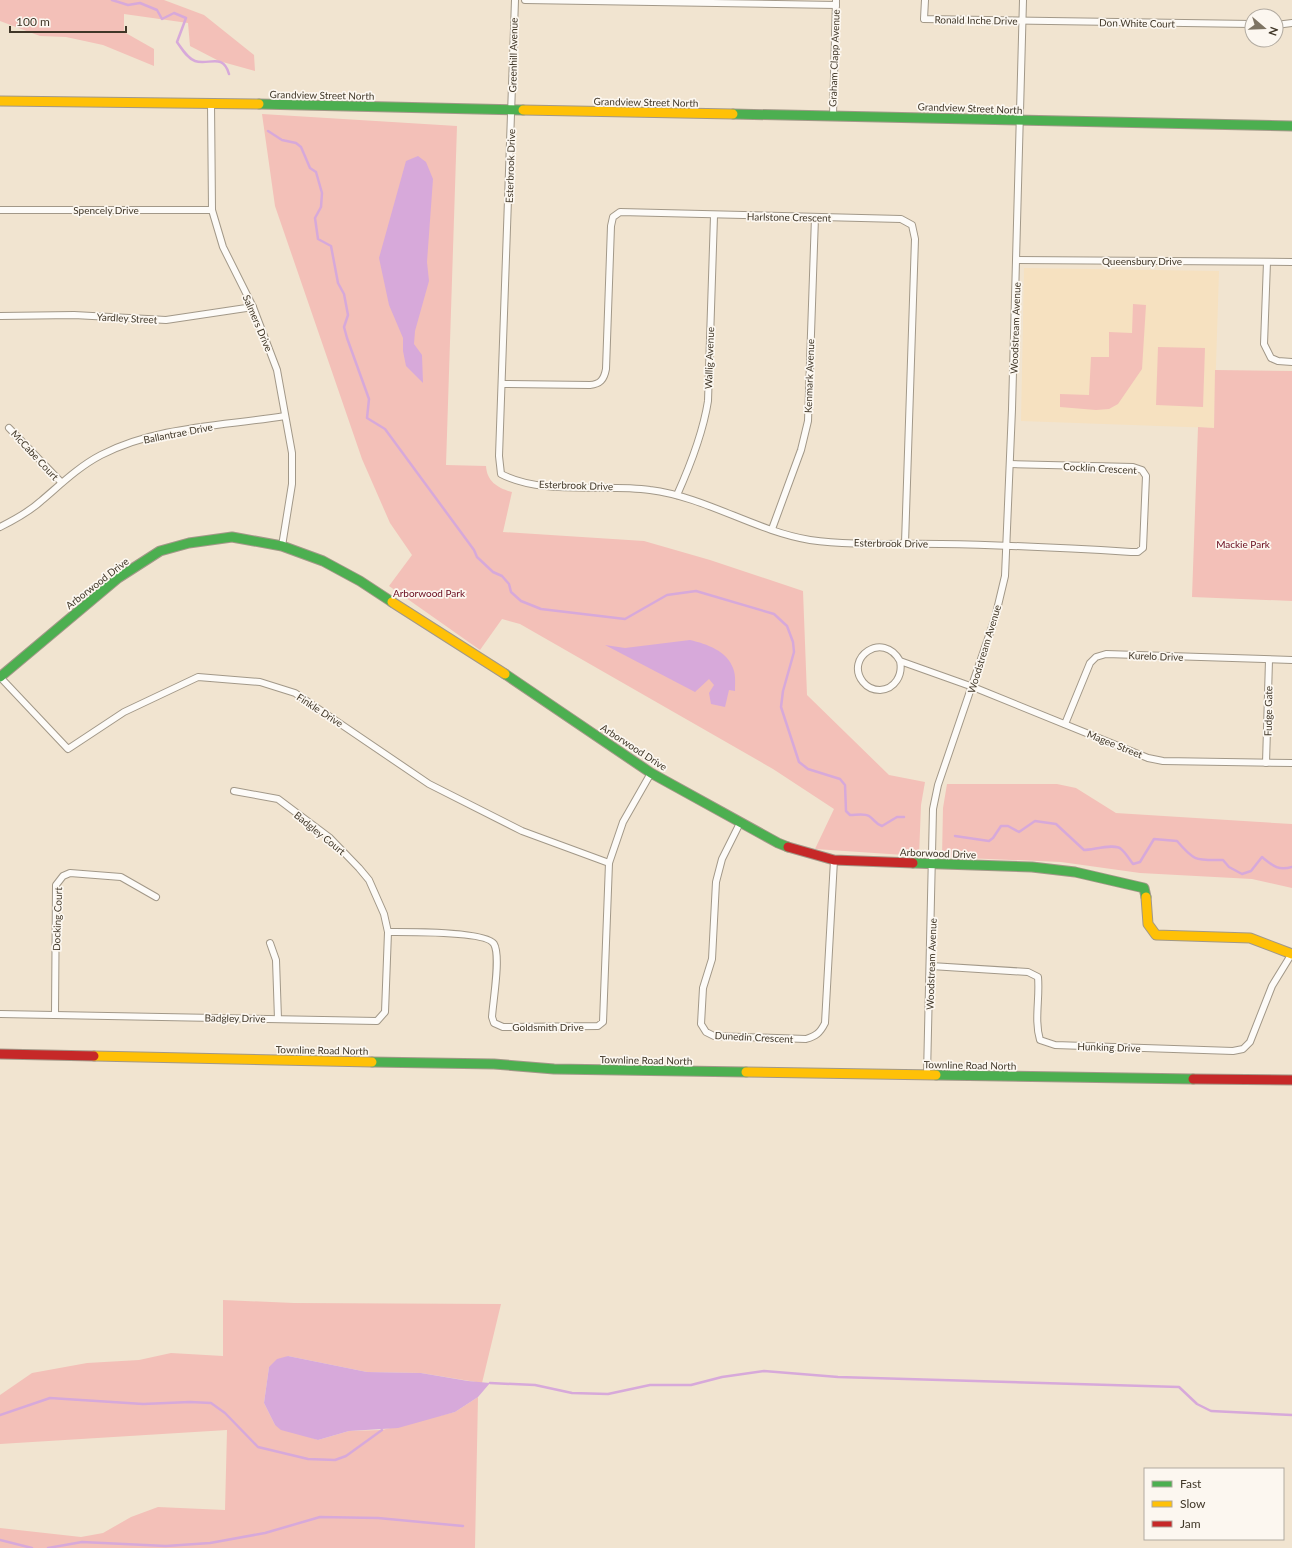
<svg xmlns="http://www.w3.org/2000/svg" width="1292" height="1548" viewBox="0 0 1292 1548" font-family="Lato,sans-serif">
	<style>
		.built { fill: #f6e1c0 }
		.green { fill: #f3c0b8 }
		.water { fill: #d7a9da }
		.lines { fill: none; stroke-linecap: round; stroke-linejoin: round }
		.stream { stroke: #d7a9da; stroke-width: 2.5 }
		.street-casing { stroke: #a29888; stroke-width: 8 }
		.fast-casing { stroke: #a29888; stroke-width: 11 }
		.slow-casing { stroke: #a29888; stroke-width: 11 }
		.jam-casing { stroke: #a29888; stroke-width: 11 }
		.street { stroke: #fdfbf8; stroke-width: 6 }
		.fast { stroke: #4caf50; stroke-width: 9 }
		.slow { stroke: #ffc107; stroke-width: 9 }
		.jam { stroke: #c62828; stroke-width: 9 }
		.labels { text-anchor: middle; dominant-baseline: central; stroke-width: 3.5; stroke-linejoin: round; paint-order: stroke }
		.street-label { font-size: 10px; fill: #403728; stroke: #fcf7f0 }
		.park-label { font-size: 10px; fill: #67081b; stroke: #fcf7f0 }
	</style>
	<rect width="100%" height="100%" fill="#f1e4d0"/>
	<polygon class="built" points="1024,268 1219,271 1214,428 1021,421"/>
	<g class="green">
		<polygon points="0,0 164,0 204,15 254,55 255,71 219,61 190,46 188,23 124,14 124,32 154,49 154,66 103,45 66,37 40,36 0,21"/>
		<path d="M262 114 457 126 446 465 486 466C487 482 498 488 512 492L503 532 644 541 710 560 803 591 807 695 889 775 925 782 921 805 919 856 815 849 834 809 773 769 520 624 502 619 480 650 389 586 412 555 390 523 362 459 275 206Z"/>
		<polygon points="1133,304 1146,305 1142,369 1118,404 1109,409 1096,410 1060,407 1060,394 1089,395 1091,357 1109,357 1109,332 1132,333"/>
		<polygon points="1158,347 1205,348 1203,407 1156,405"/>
		<polygon points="1215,370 1292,371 1292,601 1192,597 1198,427 1214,428"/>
		<polygon points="947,784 1057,784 1076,788 1116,813 1292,824 1292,888 1252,879 1140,873 1061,862 942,857 943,808"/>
		<polygon points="223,1300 294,1303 501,1304 482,1383 421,1373 367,1372 288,1356 269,1367 264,1403 275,1425 318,1440 349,1431 382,1430 455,1412 478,1397 475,1548 0,1548 0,1528 81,1537 103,1533 131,1517 158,1507 225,1510 227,1430 0,1444 0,1395 32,1373 87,1363 139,1360 171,1353 223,1356"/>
	</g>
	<g class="water">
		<polygon points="418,156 426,162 433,179 427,262 429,281 415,331 414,344 422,355 423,383 406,366 403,351 403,338 389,305 379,258 406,161"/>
		<path d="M690 640C707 644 727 651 733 668 736 675 735 684 735 691L729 690 725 707 711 704 709 693 714 685 709 679 695 692 605 645 625 648Z"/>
		<polygon points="288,1356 367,1372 421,1373 468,1381 490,1383 478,1397 455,1412 398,1428 349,1431 318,1440 281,1430 275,1425 264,1403 269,1367 277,1359"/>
	</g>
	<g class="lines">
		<g class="stream">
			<path d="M112 0 128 5 140 3 157 10 162 19 174 13 186 18 177 42C182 49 187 58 195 61 208 66 223 52 229 74"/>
			<path d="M268 131 282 140 296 143 301 147 310 168 316 172 322 193 321 207 315 218 318 239 331 246 338 283 344 294 348 315 344 327 347 338 369 399 367 418 385 429 474 550 477 557 493 572 502 576 509 584 511 592 521 601 541 609 625 619 667 595 696 591 774 614 787 626 793 642 794 652 783 691 781 707 799 762 808 769 840 779 845 785 846 811 850 815C856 815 864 813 869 816 875 820 874 823 882 826L897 817H904"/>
			<path d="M955 836 989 841 993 838 1001 826H1008L1019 832 1035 821 1056 824 1084 850C1093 850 1115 843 1121 849 1126 853 1129 859 1133 864L1140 862 1154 839 1177 841C1195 862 1196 860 1223 860L1229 867 1242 874 1251 871 1262 857C1273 866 1278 871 1292 867"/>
			<polyline points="490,1383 535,1385 572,1393 608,1394 650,1385 691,1385 722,1377 764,1371 838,1377 1179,1387 1197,1404 1211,1411 1292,1415"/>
			<polyline points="0,1415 50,1398 143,1404 190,1402 211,1403 225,1413 258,1447 308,1459 335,1460 346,1456 382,1430"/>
			<polyline points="0,1540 32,1548"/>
			<polyline points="48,1548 82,1542 166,1546 210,1543 265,1533 320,1517 378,1518 463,1526"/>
		</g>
		<defs>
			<g id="street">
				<path d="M515 0 499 456 501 474C543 496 604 483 650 490 706 497 755 531 810 540 851 546 899 543 941 544 1005 545 1067 548 1131 552H1138L1143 548 1146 476 1142 470 1133 467 1010 464"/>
				<polyline points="525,0 836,5"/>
				<polyline points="925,0 924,19 1252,24"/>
				<polyline points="1276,25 1292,23"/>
				<polyline points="211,103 212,210 223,247 253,307 277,370 292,453 292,484 282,546"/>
				<polyline points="833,115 836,0"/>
				<polyline points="0,210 212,210"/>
				<polyline points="1017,260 1292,262"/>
				<polyline points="1267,262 1264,344 1271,358 1278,361 1292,362"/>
				<polyline points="0,316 74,315 166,320 253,307"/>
				<path d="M502 384 590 385C600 384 604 380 606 369L611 226 613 217 620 212 901 219 912 225 915 239 905 543"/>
				<polyline points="9,428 61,482"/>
				<path d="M677 495C690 466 703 433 708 401L714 216"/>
				<path d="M0 527C14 520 29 512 41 501 60 485 78 467 101 455 157 426 224 426 285 416"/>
				<polyline points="772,529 801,450 808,421 815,217"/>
				<path d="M900 661C903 675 895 689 880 690 873 690 867 687 863 682 844 658 883 630 900 661L973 687 1148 758 1163 761 1292 763"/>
				<polyline points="0,677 68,749 124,712 198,677 260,682 295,693 429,784 522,831 609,863"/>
				<polyline points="1065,724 1090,663 1096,657 1106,654 1292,660"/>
				<polyline points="1266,763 1269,660"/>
				<path d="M740 823 722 859 716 882 712 959 703 988 701 1024 706 1032 714 1036 806 1039C816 1036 820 1033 825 1023L834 860"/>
				<path d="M388 932C405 932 487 931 494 944 501 956 493 1001 492 1017L494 1023 503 1027 598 1026 603 1022 609 863 623 822 651 773"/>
				<polyline points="270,943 276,960 278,1019"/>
				<path d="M931 966 1028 972 1038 977C1040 998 1034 1020 1040 1040L1055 1045 1233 1051 1243 1049 1250 1042 1272 986 1291 955"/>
				<polyline points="0,1014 377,1021 385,1012 388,932 384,914 369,880 359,868 330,838 278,799 234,791"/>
				<polyline points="55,1014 56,885 63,876 70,873 121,877 156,897"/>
				<polyline points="927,1075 933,809 938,785 995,618 1005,576 1012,409 1023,0"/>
			</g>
			<g id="fast">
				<polyline points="259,104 523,110"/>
				<polyline points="733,114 1292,126"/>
				<polyline points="505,674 651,773 778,843 788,847"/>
				<polyline points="0,677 118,578 160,551 189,543 232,537 282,546 323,561 360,581 392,602"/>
				<polyline points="913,863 1032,867 1075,872 1144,888 1146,897"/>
				<polyline points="372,1062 494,1064 554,1069 746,1072"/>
				<polyline points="936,1075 1193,1079"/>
			</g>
			<g id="slow">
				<polyline points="0,101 259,104"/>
				<polyline points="523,110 733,114"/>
				<polyline points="392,602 505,674"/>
				<polyline points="1146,897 1148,924 1156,935 1250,938 1292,954"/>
				<polyline points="94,1056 372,1062"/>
				<polyline points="746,1072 936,1075"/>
			</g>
			<g id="jam">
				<polyline points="788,847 834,860 913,863"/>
				<polyline points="0,1054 94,1056"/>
				<polyline points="1193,1079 1292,1080"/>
			</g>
		</defs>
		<use href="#street" class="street-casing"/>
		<use href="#fast" class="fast-casing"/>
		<use href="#slow" class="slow-casing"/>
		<use href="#jam" class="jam-casing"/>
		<use href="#street" class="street"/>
		<use href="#fast" class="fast"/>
		<use href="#slow" class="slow"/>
		<use href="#jam" class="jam"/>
	</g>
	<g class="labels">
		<g class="street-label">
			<text transform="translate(976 20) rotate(1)">Ronald Inche Drive</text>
			<text transform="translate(1137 23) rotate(1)">Don White Court</text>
			<text transform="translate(513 55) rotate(-89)">Greenhill Avenue</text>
			<text transform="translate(834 58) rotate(-88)">Graham Clapp Avenue</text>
			<text transform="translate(322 95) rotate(1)">Grandview Street North</text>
			<text transform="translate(646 102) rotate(1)">Grandview Street North</text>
			<text transform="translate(970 108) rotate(2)">Grandview Street North</text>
			<text transform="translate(510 166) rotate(-88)">Esterbrook Drive</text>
			<text x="106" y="210">Spencely Drive</text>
			<text transform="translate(789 217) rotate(1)">Harlstone Crescent</text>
			<text x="1142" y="261">Queensbury Drive</text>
			<text transform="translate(127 318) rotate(3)">Yardley Street</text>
			<text transform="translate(258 323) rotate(67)">Salmers Drive</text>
			<text transform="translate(1015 328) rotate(-88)">Woodstream Avenue</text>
			<text transform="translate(709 358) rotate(-88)">Wallig Avenue</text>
			<text transform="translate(809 376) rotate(-88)">Kenmark Avenue</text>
			<text transform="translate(178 433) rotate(-11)">Ballantrae Drive</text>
			<text transform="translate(35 455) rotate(47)">McCabe Court</text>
			<text transform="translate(1100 468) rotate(3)">Cocklin Crescent</text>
			<text transform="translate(576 485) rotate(2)">Esterbrook Drive</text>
			<text transform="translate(891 543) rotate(1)">Esterbrook Drive</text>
			<text transform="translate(97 583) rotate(-38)">Arborwood Drive</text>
			<text transform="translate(984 649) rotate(-73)">Woodstream Avenue</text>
			<text transform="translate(1156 656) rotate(2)">Kurelo Drive</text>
			<text transform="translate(320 710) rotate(33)">Finkle Drive</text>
			<text transform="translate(1268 711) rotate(-89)">Fudge Gate</text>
			<text transform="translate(1115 744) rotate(22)">Magee Street</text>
			<text transform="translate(634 747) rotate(33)">Arborwood Drive</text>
			<text transform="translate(320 833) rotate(39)">Badgley Court</text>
			<text transform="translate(938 853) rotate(2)">Arborwood Drive</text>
			<text transform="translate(57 919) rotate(-88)">Docking Court</text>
			<text transform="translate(931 964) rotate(-88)">Woodstream Avenue</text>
			<text transform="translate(235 1018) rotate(1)">Badgley Drive</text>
			<text x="548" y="1027">Goldsmith Drive</text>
			<text transform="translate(754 1037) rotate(3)">Dunedin Crescent</text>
			<text transform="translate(1109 1047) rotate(2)">Hunking Drive</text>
			<text transform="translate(322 1050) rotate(1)">Townline Road North</text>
			<text transform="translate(646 1060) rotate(1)">Townline Road North</text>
			<text transform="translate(970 1065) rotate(1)">Townline Road North</text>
		</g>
		<g class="park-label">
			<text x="1243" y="544">Mackie Park</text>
			<text x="429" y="593">Arborwood Park</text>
		</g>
	</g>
	<rect x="1144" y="1468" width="140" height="72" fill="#fcf7f0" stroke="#b1aaa0"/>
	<rect x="1152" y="1481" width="20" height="6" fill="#4caf50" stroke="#b1aaa0"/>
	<text x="1180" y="1488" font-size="12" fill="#403728">Fast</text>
	<rect x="1152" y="1501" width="20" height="6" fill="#ffc107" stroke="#b1aaa0"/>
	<text x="1180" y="1508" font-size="12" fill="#403728">Slow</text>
	<rect x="1152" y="1521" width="20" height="6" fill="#c62828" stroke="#b1aaa0"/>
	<text x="1180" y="1528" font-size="12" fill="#403728">Jam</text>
	<g transform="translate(1264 28) rotate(109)"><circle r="19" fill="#fcf7f0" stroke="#b1aaa0"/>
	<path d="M0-3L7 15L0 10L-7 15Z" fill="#7e7463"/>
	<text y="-6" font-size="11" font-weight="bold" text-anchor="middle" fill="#403728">N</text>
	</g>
	<path d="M10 26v6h116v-6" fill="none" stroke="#403728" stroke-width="2"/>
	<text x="16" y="26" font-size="12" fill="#403728" stroke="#fcf7f0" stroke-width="3" paint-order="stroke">100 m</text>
</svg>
